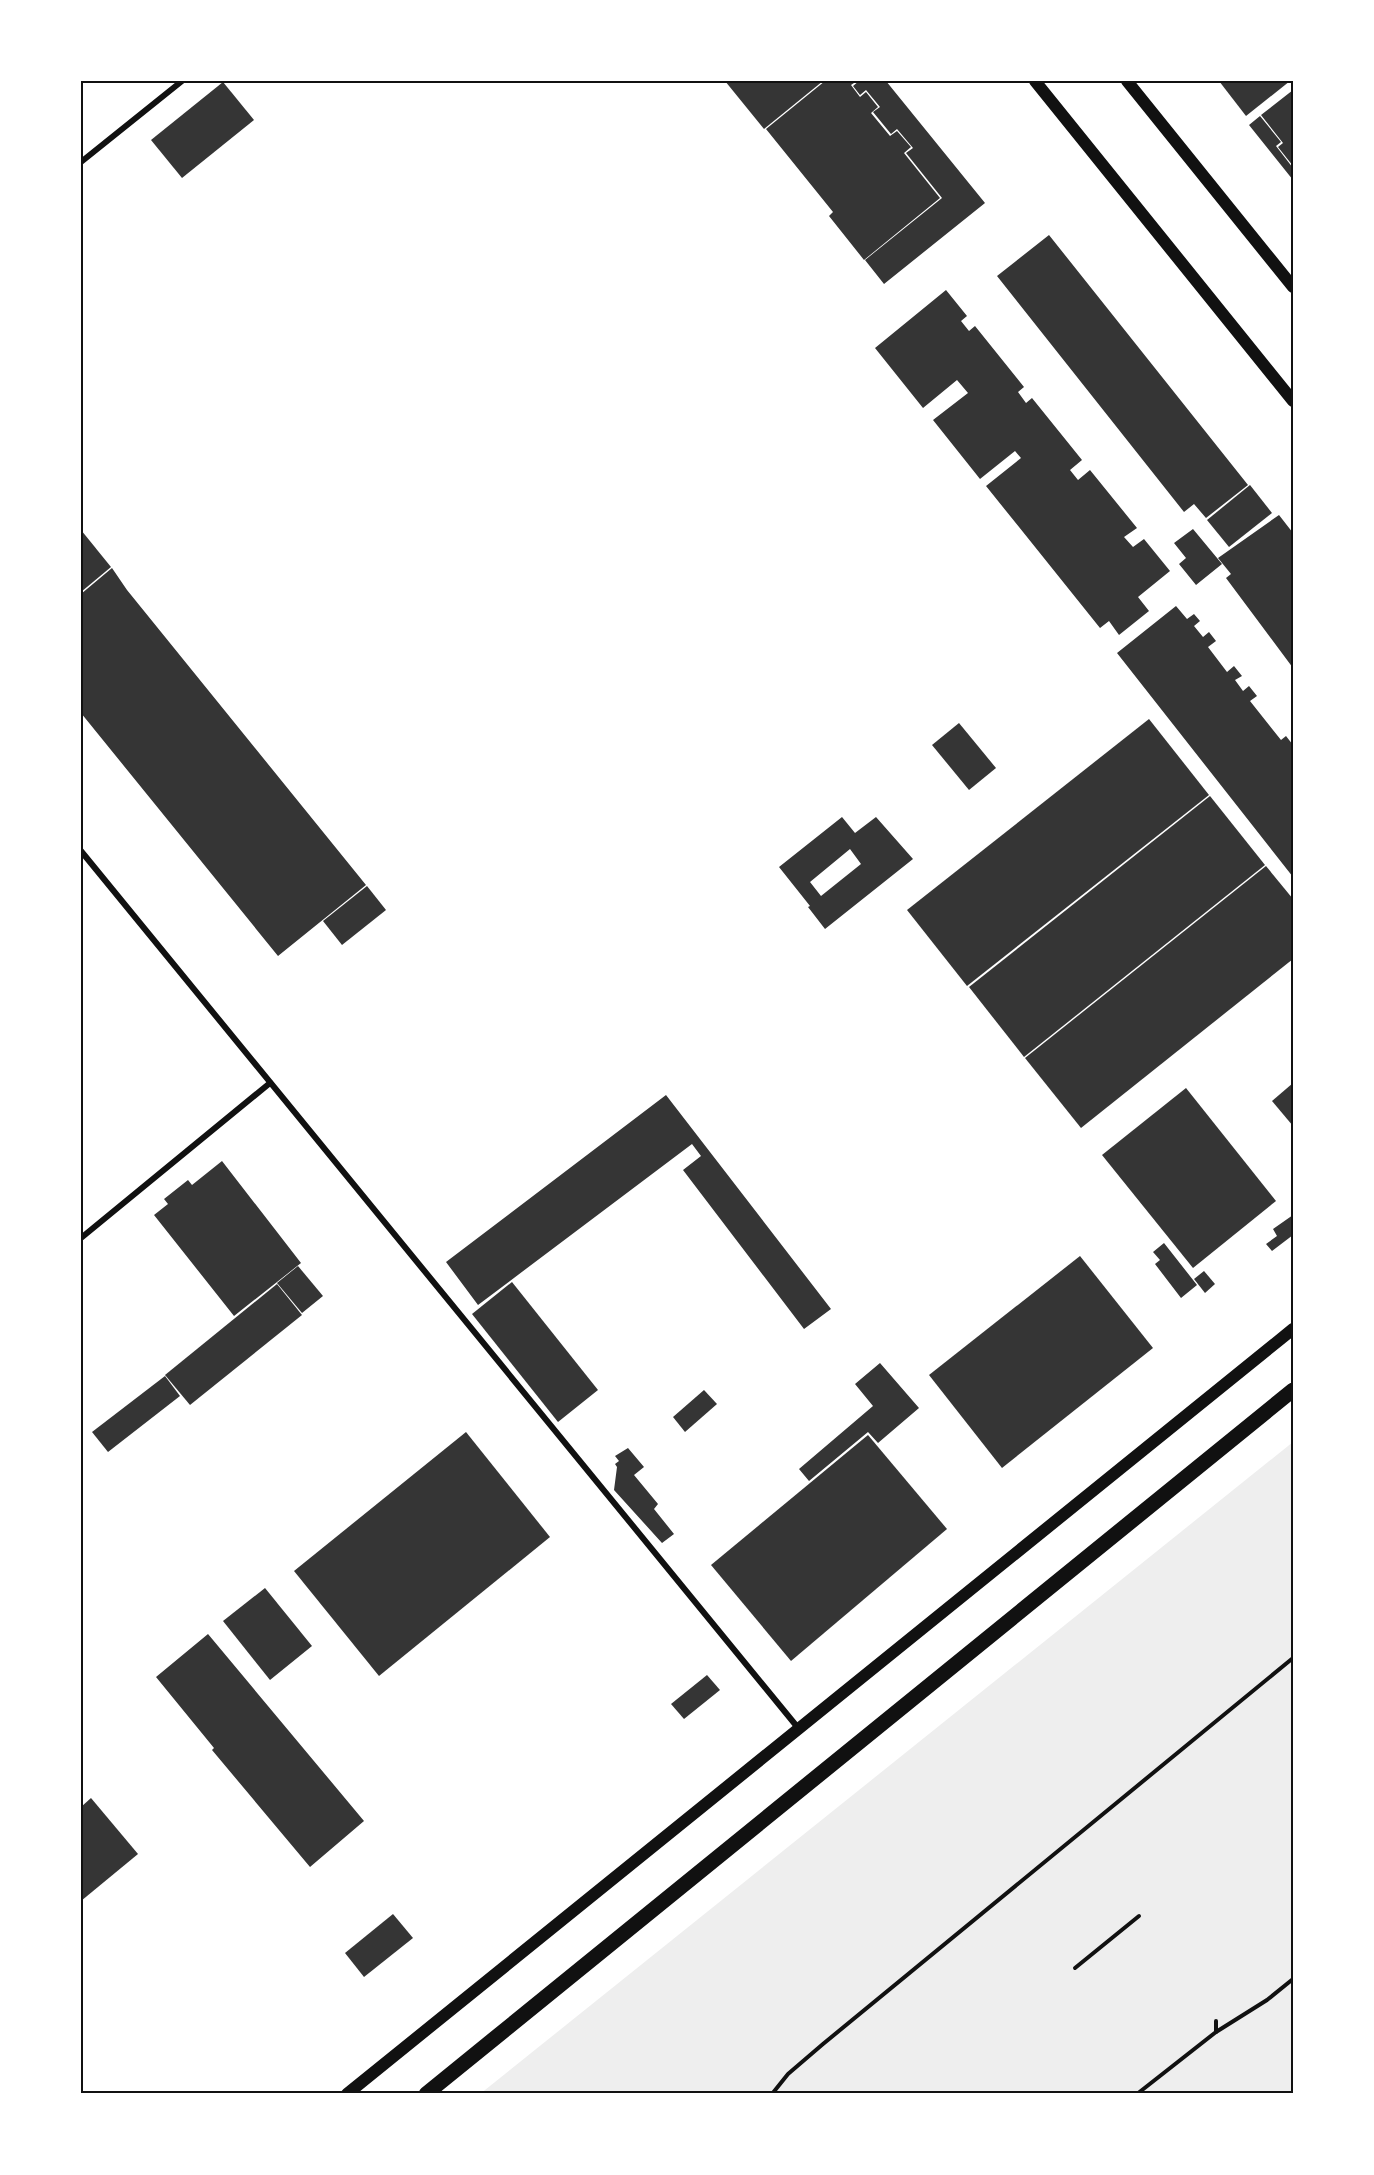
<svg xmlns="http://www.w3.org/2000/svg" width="1374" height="2175" viewBox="0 0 1374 2175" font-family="'Fira Sans Condensed',sans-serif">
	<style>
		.green { fill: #eee }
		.building { fill: #353535; fill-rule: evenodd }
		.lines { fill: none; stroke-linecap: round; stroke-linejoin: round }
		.path { stroke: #111; stroke-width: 4 }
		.minor { stroke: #111; stroke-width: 6 }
		.secondary { stroke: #111; stroke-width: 12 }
		.primary { stroke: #111; stroke-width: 15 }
		.neatline { fill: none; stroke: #111; stroke-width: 2 }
	</style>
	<rect width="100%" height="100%" fill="#fff"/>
	<polygon class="green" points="1293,1442 1293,2094 480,2094"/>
	<g class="building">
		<polygon points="725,81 823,81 764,129"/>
		<polygon points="825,81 857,81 851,85 860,97 866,92 878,107 871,113 890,136 897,131 911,147 904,153 940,198 864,260 829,216 833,212 766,129"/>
		<polygon points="859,81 886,81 985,203 884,284 865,260 942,198 906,153 913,148 897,129 891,134 873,112 880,107 866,90 860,95 853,86"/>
		<polygon points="1219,81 1290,81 1246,116"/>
		<polygon points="223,82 254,120 182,178 151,140"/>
		<polygon points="1293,90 1293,166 1278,147 1283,143 1261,115"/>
		<polygon points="1260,116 1281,142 1276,146 1293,168 1293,180 1249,125"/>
		<polygon points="1049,235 1248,485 1206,518 1194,504 1184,512 997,276"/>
		<polygon points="946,290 967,316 961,321 969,331 975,326 1024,387 1018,392 1026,403 1032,398 1082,460 1070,470 1078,480 1090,470 1137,528 1124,537 1133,547 1144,539 1170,571 1138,597 1149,611 1119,635 1109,621 1100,628 986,486 1021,458 1015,451 980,479 933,420 968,393 957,380 923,408 875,348"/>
		<polygon points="1250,485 1272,513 1229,547 1207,520"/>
		<polygon points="1279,515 1293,533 1293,668 1226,578 1231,574 1218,558"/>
		<polygon points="1193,529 1222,564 1196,585 1179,564 1186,558 1174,543"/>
		<polygon points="81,530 111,567 81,592"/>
		<polygon points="112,568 127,590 366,885 278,956 81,713 81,594"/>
		<polygon points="1176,606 1187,619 1194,614 1200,621 1194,626 1203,637 1209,632 1216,641 1208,647 1227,672 1234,666 1242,676 1235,680 1243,691 1249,686 1257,696 1250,701 1281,740 1286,736 1293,745 1293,753 1291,755 1293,758 1293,877 1117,653"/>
		<polygon points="1149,719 1209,795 967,986 907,910"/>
		<polygon points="959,723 996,768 969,790 932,745"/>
		<polygon points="1210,796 1265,865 1024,1057 969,987"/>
		<path d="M842 817 855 833 876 817 913 859 825 929 808 907 810 906 779 867ZM850 849 861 864 821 896 810 882Z"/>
		<polygon points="1266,866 1293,899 1293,959 1081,1128 1025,1058"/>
		<polygon points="367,886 386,910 342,945 323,921"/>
		<polygon points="1293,1083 1293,1126 1272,1101"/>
		<polygon points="1186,1088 1276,1201 1193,1268 1102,1155"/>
		<polygon points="666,1095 831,1309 804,1329 683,1170 701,1156 692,1144 478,1305 446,1262"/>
		<polygon points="222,1161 301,1263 234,1316 154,1215 168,1204 164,1199 188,1180 192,1185"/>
		<polygon points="1293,1215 1293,1235 1272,1251 1266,1244 1277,1236 1273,1229"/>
		<polygon points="1164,1243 1197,1285 1181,1298 1155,1264 1160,1260 1153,1252"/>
		<polygon points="1080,1256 1153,1348 1002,1468 929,1375"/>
		<polygon points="298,1266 323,1296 302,1313 277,1283"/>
		<polygon points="1204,1271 1215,1284 1205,1293 1194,1279"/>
		<polygon points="512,1282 598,1390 558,1422 472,1314"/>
		<polygon points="277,1284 302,1315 190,1405 165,1375"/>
		<polygon points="880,1363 919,1408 878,1443 868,1432 809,1481 799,1469 873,1406 855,1384"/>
		<polygon points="165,1376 180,1396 108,1452 92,1432"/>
		<polygon points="704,1390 717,1404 685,1432 673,1417"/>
		<polygon points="466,1432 550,1537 379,1676 294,1571"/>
		<polygon points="868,1435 947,1529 791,1661 711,1565"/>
		<polygon points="628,1448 644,1467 634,1475 658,1504 654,1509 674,1534 662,1543 614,1490 617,1467 615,1464 619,1461 615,1456"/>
		<polygon points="265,1588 312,1646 270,1680 223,1621"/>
		<polygon points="208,1634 364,1821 310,1867 212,1750 214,1748 156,1677"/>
		<polygon points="707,1675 720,1690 684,1719 671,1704"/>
		<polygon points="91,1798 138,1854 81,1901 81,1807"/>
		<polygon points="393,1914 413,1938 364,1977 345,1953"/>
	</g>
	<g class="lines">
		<g class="path">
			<polyline points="1075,1968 1139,1916"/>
			<polyline points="1216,2021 1216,2032"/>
			<polyline points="772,2094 788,2074 823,2044 1293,1658"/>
			<polyline points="1137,2094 1216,2032 1267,2000 1293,1979"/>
		</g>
		<g class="minor">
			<polyline points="81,162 182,81"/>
			<polyline points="81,851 799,1729"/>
			<polyline points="81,1238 270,1083"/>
		</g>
		<g class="secondary">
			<polyline points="1035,81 1293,401"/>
			<polyline points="1127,81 1293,287"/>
			<polyline points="347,2094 1293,1329"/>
		</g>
		<polyline class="primary" points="426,2094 1293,1390"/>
	</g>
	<rect width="1374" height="2175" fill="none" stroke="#ffffff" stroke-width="165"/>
	<rect x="82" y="82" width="1210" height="2010" class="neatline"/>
</svg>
